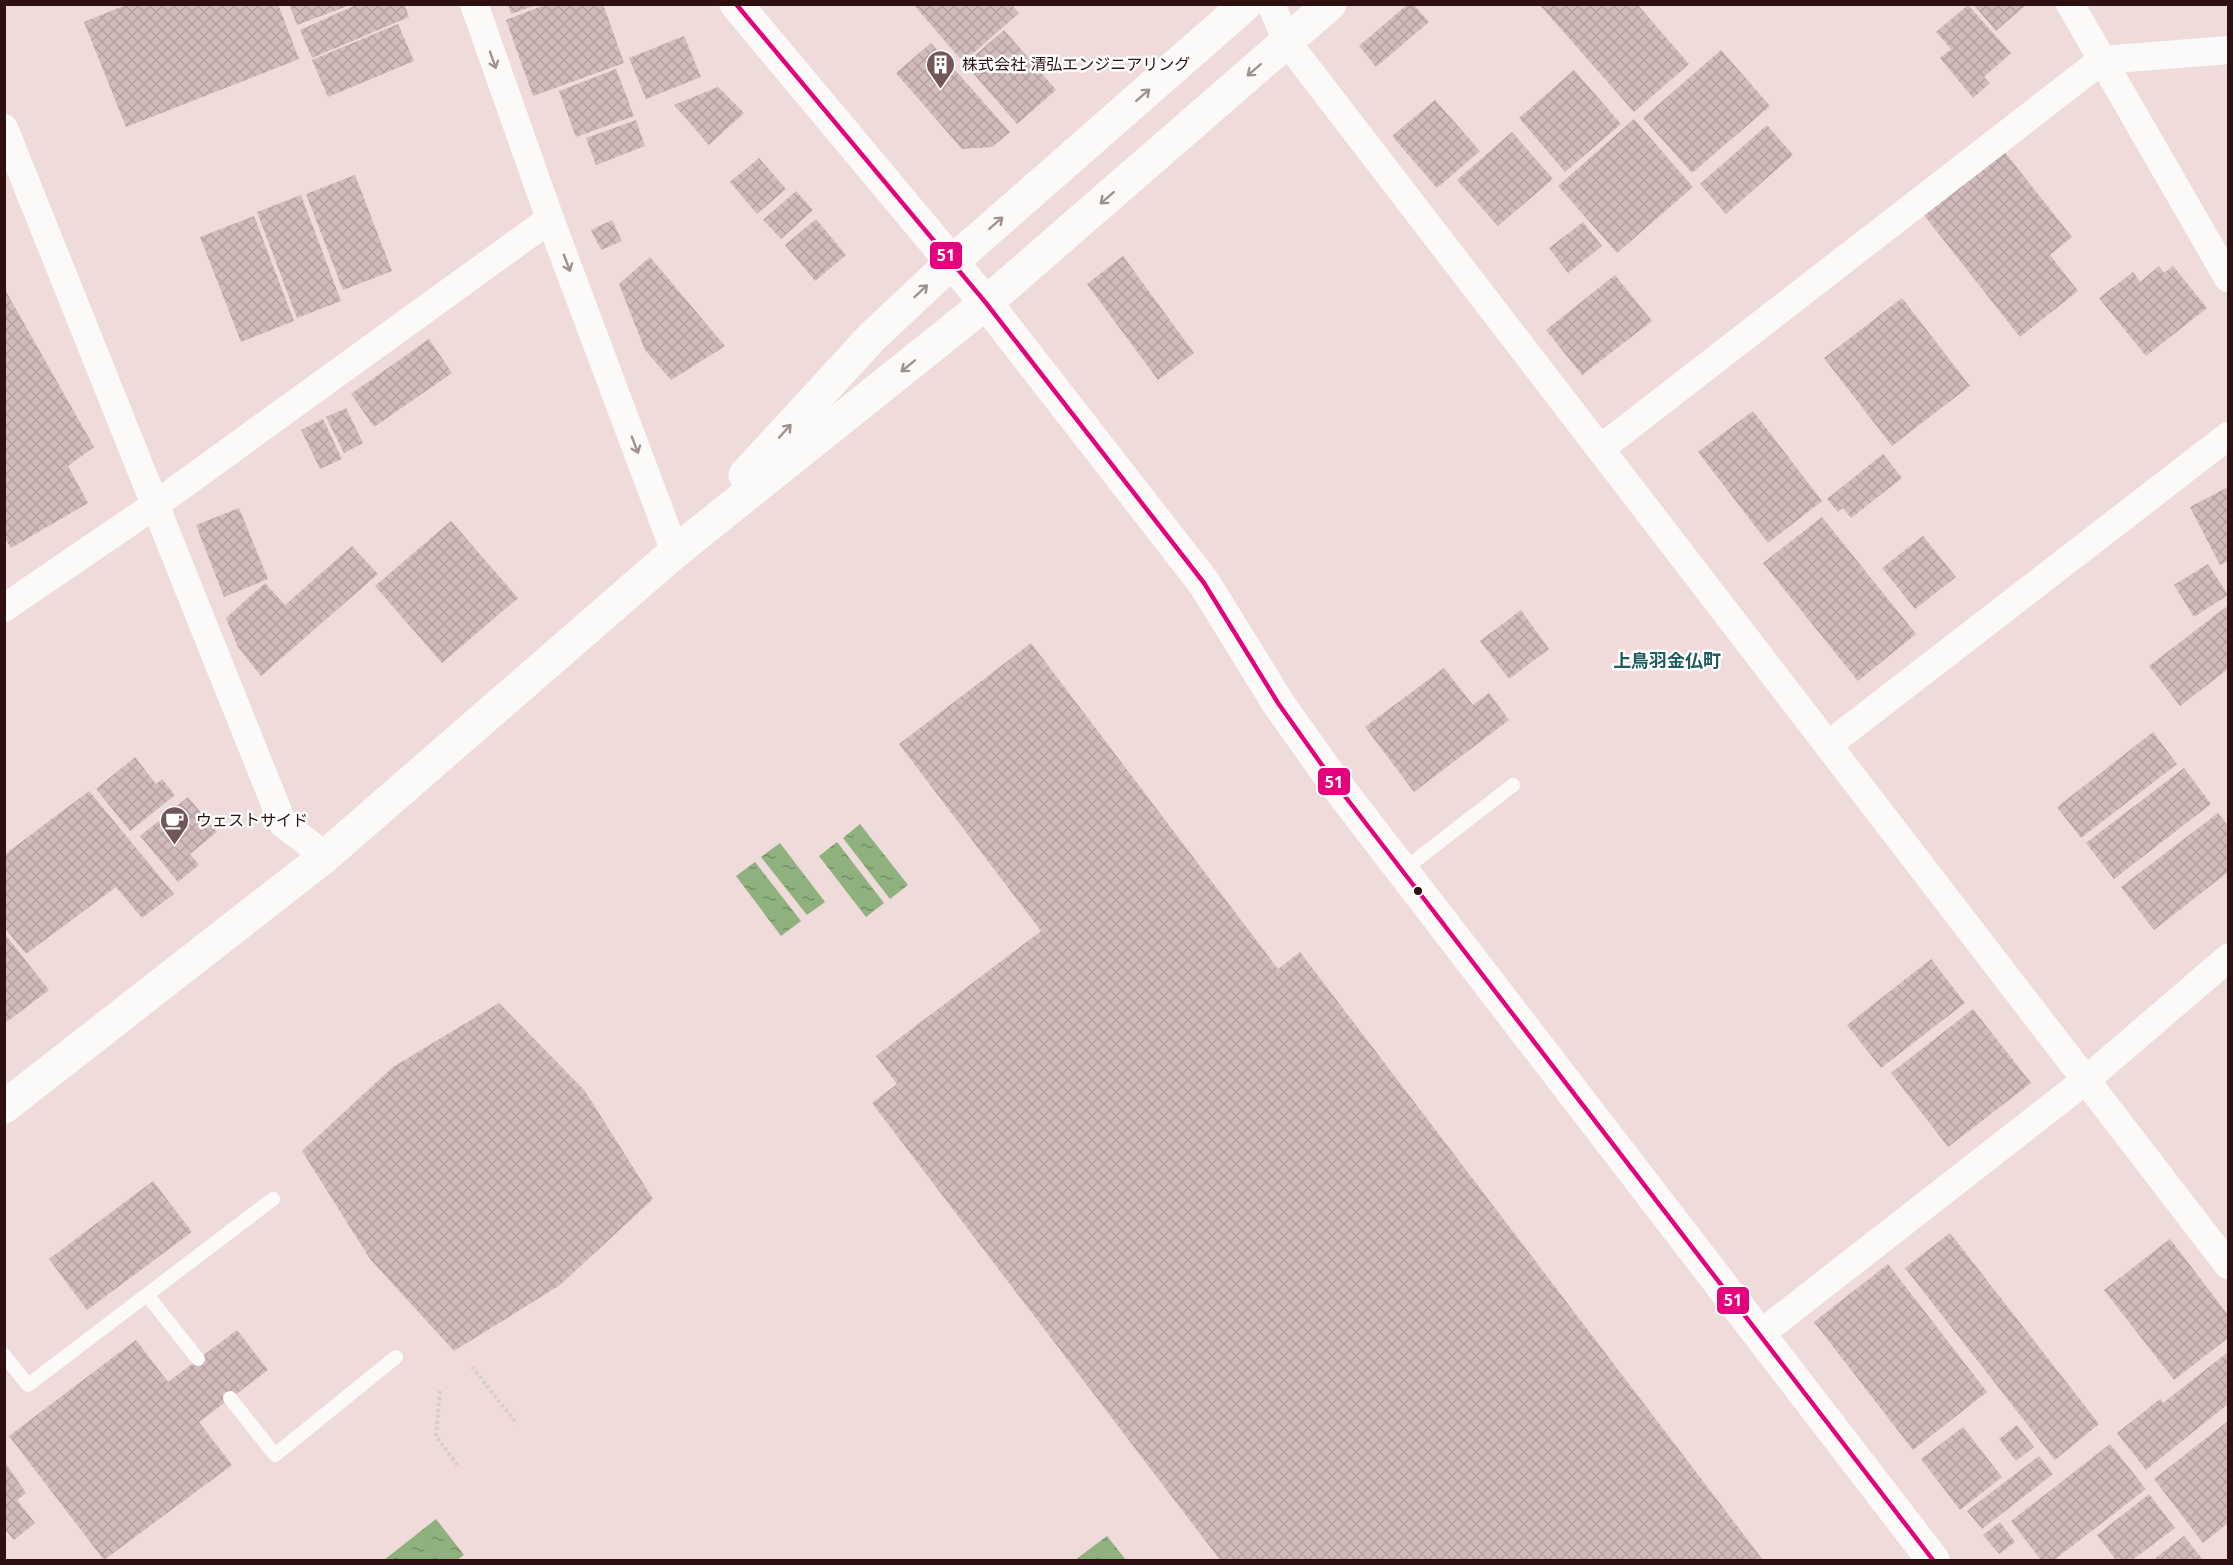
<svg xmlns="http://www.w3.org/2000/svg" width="2233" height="1565" viewBox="0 0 2233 1565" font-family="'Open Sans','Noto Sans JP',sans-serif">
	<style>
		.water { fill: url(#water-ripples) }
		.building { fill: url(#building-cross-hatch) }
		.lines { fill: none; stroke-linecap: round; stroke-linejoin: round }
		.path { stroke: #d4cece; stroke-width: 4; stroke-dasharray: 3 3; stroke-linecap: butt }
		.service { stroke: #fcfaf9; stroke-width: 14 }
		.minor { stroke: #fcfaf9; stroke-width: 28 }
		.tertiary { stroke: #fcfaf9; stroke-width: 33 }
		.bus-1-casing { stroke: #fefefe; stroke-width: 9 }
		.bus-1 { stroke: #e5007d; stroke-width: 4.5 }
		.oneway { stroke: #9f9191 }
		.bus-dot { fill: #2e1011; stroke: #fefefe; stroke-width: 2 }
		.labels { text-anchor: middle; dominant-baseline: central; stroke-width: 5; stroke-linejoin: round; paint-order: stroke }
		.poi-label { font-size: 16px; fill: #2e1011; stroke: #fefefe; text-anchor: start }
		.neighbourhood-label { font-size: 18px; font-weight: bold; fill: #205b5e; stroke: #fefefe }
		.line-badge { stroke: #fefefe; stroke-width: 2 }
		.badge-label { font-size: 16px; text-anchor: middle; font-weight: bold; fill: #fff }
	</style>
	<defs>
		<pattern id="water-ripples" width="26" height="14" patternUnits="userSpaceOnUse" patternTransform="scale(1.5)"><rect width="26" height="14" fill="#8fb17e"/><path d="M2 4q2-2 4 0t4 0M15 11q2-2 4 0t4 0" fill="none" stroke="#758f66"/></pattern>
		<pattern id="building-cross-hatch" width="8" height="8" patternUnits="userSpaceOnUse" patternTransform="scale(1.5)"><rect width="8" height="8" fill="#d2bbbb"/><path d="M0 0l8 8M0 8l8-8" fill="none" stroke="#b5a0a0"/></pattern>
	</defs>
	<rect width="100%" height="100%" fill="#eedbda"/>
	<g class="water">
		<polygon points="860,824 908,885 890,899 843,838"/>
		<polygon points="837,842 884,903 866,917 819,856"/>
		<polygon points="780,843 825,902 807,915 761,857"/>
		<polygon points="755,862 801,921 781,936 736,876"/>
		<polygon points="436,1519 464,1555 457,1560 384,1560"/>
		<polygon points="1107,1536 1126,1560 1075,1560"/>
	</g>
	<g class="building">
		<polygon points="128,4 278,4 299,59 126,127 84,22"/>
		<polygon points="289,4 350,4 350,5 297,25"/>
		<polygon points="358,4 404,4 409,17 312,58 300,30"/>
		<polygon points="508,4 536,4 536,5 511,14"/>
		<polygon points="547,4 603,4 624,63 533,96 506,20"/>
		<polygon points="913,4 1011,4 1019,13 963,62"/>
		<polygon points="1408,4 1413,4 1429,22 1376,67 1359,46"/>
		<polygon points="1539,4 1637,4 1689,64 1634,112"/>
		<polygon points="1973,4 2027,4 1996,31"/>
		<polygon points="1968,5 2011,53 1984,77 1990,83 1973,98 1940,58 1951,49 1936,32"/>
		<polygon points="398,24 414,61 328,97 312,60"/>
		<polygon points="1004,30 1056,90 1017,124 965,64"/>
		<polygon points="684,36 701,77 646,99 629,58"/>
		<polygon points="931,43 1010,132 992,147 962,149 896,73"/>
		<polygon points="1721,50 1770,106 1692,173 1643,118"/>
		<polygon points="616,69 634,116 576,137 559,91"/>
		<polygon points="1574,70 1621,124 1565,172 1519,118"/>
		<polygon points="718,87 744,113 709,145 674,105"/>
		<polygon points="1435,100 1480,151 1437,188 1392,136"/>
		<polygon points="1634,119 1693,187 1617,253 1558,186"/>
		<polygon points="636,120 645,146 596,165 586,138"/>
		<polygon points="1767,125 1793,155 1726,214 1700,184"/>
		<polygon points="1512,132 1553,179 1498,226 1457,180"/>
		<polygon points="2003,150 2072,237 2050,255 2078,291 2020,337 1923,214"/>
		<polygon points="759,158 786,189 757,214 730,182"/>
		<polygon points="355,175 392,271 343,290 306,194"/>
		<polygon points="796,191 813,210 781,239 763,220"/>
		<polygon points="301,195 341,301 297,318 257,212"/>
		<polygon points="254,216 294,321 241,342 200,237"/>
		<polygon points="816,219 846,255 815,281 785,245"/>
		<polygon points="612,220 622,241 601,250 591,230"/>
		<polygon points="1583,222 1602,246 1568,273 1549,248"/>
		<polygon points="1123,256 1194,353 1158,380 1087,284"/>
		<polygon points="650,257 725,346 671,380 645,350 619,284"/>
		<polygon points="2159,266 2164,273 2173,266 2207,308 2146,356 2099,298 2133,272 2140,282"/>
		<polygon points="1615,275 1652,321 1582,375 1546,330"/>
		<polygon points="4,288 94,447 68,466 88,503 11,548 4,537"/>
		<polygon points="1902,298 1970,386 1892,446 1824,358"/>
		<polygon points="429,339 452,373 374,427 351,394"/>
		<polygon points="346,408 363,443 344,453 326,417"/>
		<polygon points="1753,411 1822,501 1768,543 1698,452"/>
		<polygon points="323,419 342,459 320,469 301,430"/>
		<polygon points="1883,454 1902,478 1851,518 1843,508 1838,512 1827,499"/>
		<polygon points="2228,487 2228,561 2220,565 2190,507"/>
		<polygon points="239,508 268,579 224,597 196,525"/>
		<polygon points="1822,517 1916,634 1858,681 1763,563"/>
		<polygon points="451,521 518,598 442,663 375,586"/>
		<polygon points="1923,536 1956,577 1915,609 1882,568"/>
		<polygon points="352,546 378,574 261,676 238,647 226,618 265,583 285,605"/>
		<polygon points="2208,564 2228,595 2194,617 2174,585"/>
		<polygon points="2226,607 2228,611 2228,669 2180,706 2149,666"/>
		<polygon points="1521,610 1549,649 1509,679 1480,641"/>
		<polygon points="1031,643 1278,969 1300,952 1763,1560 1220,1560 872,1103 897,1084 876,1056 1041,931 899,744"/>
		<polygon points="1444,668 1473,705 1489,693 1509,720 1414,792 1365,727"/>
		<polygon points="2153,732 2177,764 2081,838 2057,807"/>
		<polygon points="135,757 156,784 162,779 175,795 130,831 96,789"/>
		<polygon points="2184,768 2211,804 2114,879 2086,843"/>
		<polygon points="89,791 174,894 142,918 116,887 26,954 4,927 4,855"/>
		<polygon points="188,797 217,832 190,854 199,865 178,882 140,836"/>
		<polygon points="2218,813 2228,826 2228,872 2154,930 2121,887"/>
		<polygon points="4,933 49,990 4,1024"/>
		<polygon points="1931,959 1965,1003 1881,1068 1847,1025"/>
		<polygon points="499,1003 585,1091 653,1199 560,1285 454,1351 370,1259 302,1151 393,1067"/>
		<polygon points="1973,1009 2031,1083 1948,1147 1891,1073"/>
		<polygon points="153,1181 192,1232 87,1310 49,1259"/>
		<polygon points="1950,1233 2099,1424 2055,1460 1905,1268"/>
		<polygon points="2170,1239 2228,1315 2228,1338 2174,1380 2104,1290"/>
		<polygon points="1888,1264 1987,1392 1913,1450 1814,1322"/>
		<polygon points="237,1330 268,1370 199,1422 232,1465 104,1560 9,1436 136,1340 168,1382"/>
		<polygon points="2228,1352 2228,1404 2146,1470 2117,1433 2160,1399 2163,1403"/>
		<polygon points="2228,1421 2228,1523 2203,1543 2154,1479"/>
		<polygon points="2017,1425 2034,1447 2016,1461 1999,1439"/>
		<polygon points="1963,1427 2002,1477 1960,1510 1921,1459"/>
		<polygon points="2110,1444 2146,1489 2054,1560 2041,1560 2011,1521"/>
		<polygon points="2039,1456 2053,1474 1982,1529 1967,1511"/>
		<polygon points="4,1461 26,1493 17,1500 35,1523 14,1540 4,1528"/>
		<polygon points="2149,1494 2175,1528 2132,1560 2116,1560 2097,1535"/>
		<polygon points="2000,1522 2015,1542 1999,1554 1983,1535"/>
		<polygon points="2184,1536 2203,1560 2153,1560"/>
	</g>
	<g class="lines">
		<g class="path">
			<polyline points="472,1367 517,1424"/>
			<polyline points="440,1391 436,1436 459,1467"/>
		</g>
		<g class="service">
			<polyline points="1402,871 1513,785"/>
			<polyline points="147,1295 198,1359"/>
			<polyline points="4,1355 28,1385 273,1199"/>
			<polyline points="230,1398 275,1455 396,1357"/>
		</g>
		<g class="minor">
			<polyline points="474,4 550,219 675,552"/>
			<polyline points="1271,4 1287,42 2228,1265"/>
			<polyline points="2070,4 2228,278"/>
			<polyline points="4,128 283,824 311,845 323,858"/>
			<polyline points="1600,449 2102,60 2228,50"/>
			<polyline points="4,608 155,505 550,219"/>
			<polyline points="1828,745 2228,436"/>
			<polyline points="1759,1335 2086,1080 2228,958"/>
		</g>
		<g class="tertiary">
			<polyline points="736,4 986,303 1204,583 1278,703 1334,782 1933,1560"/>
			<polyline points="745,475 872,337 952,262 1246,4"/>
			<polyline points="4,1107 323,858 675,552 986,303 1330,4"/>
		</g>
		<defs>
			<polyline id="bus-1" points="736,4 986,303 1204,583 1278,703 1334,782 1933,1560"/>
		</defs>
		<use href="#bus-1" class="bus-1-casing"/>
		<use href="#bus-1" class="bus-1"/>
	</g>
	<defs><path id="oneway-shaft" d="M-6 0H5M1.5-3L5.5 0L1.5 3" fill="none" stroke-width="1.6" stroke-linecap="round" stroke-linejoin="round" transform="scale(1.5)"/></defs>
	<g class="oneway">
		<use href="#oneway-shaft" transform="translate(493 60) rotate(70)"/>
		<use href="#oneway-shaft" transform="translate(1254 70) rotate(139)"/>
		<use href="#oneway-shaft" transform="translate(1143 95) rotate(-41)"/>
		<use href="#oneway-shaft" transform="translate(1107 198) rotate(139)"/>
		<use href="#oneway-shaft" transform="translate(996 223) rotate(-41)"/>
		<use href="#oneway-shaft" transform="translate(567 263) rotate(69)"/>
		<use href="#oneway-shaft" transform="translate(921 291) rotate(-43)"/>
		<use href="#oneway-shaft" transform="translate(908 366) rotate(141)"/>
		<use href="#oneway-shaft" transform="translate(785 431) rotate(-48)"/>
		<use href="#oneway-shaft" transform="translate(635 445) rotate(69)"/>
	</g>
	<defs>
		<symbol id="building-pin" viewBox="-11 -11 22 30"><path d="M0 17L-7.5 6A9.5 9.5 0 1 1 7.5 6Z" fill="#715757" stroke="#fefefe"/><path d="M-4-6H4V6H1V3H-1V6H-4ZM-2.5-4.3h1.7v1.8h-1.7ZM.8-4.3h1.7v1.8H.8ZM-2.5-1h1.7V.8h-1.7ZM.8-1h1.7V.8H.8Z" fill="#fff"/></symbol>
		<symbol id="cafe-pin" viewBox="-11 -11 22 30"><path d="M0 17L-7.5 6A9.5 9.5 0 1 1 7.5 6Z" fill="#715757" stroke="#fefefe"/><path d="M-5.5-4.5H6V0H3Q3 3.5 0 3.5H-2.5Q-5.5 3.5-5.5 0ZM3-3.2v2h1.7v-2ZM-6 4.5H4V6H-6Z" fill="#fff"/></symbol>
	</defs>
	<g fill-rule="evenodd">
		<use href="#building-pin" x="924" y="48" width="33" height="45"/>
		<use href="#cafe-pin" x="158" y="804" width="33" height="45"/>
	</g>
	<circle class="bus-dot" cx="1418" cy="891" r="5"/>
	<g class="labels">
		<g class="poi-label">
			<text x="962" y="64">株式会社 清弘エンジニアリング</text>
			<text x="196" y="820">ウェストサイド</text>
		</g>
		<g class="neighbourhood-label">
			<text x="1667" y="660">上鳥羽金仏町</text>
		</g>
	</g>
	<g class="line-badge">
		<rect x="929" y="241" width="34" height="29" rx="6" fill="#e5007d"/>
		<rect x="1317" y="767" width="34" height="29" rx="6" fill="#e5007d"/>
		<rect x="1716" y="1286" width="34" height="29" rx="6" fill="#e5007d"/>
	</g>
	<g class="badge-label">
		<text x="946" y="261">51</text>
		<text x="1334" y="788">51</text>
		<text x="1733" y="1306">51</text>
	</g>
	<rect width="2233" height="1565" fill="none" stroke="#2e1011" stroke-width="12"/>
</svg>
